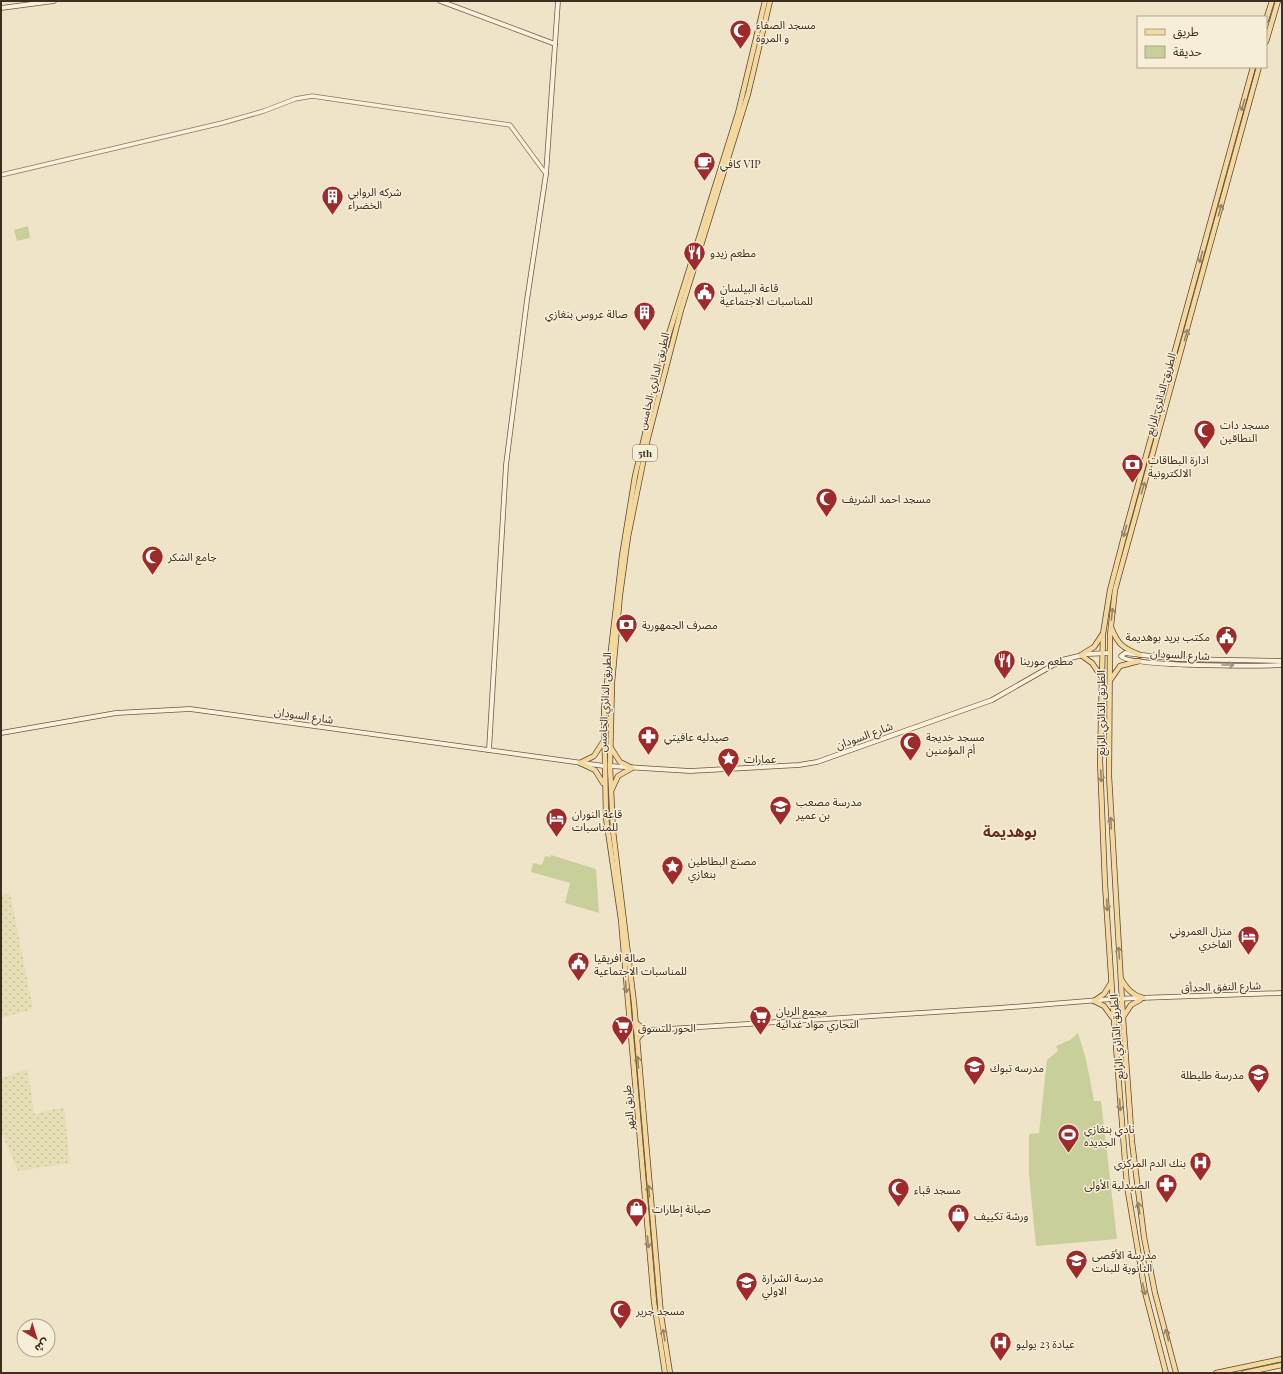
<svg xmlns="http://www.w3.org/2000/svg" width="1283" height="1374" viewBox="0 0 1283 1374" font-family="'Playfair Display','Noto Sans Arabic',serif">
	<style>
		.farmland { fill: url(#farmland-dots) }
		.green { fill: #c9cf9b }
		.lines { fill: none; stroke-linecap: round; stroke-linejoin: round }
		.tertiary-casing { stroke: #8d765c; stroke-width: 5 }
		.secondary-casing { stroke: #6f573f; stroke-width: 5.5 }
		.primary-casing { stroke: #5b4430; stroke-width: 6 }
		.tertiary { stroke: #faf1dc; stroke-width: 3.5 }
		.secondary { stroke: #faf1dc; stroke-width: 4 }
		.primary { stroke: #f3d9a0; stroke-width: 4.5 }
		.oneway { stroke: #988460 }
		.oneway2 { stroke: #9c907e }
		.labels { text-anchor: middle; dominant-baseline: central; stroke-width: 3; stroke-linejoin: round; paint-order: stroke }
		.shield { fill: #f7eed8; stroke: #756857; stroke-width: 1 }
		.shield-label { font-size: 10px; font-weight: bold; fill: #3d2e20 }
		.poi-label { font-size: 11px; fill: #3d2e20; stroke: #f7eed8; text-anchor: start }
		.street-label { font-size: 11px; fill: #3d2e20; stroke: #f7eed8 }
		.district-label { font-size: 15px; font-weight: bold; fill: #6b2e1e; stroke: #f7eed8 }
	</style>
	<defs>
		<pattern id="farmland-dots" width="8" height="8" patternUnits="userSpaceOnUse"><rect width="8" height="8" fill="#e6deb5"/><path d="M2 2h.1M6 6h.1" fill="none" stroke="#c6bf9b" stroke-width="1.8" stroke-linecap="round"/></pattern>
	</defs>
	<rect width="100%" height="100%" fill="#f0e4c8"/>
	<g class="farmland">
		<polygon points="10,893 33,1009 1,1018 1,896"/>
		<polygon points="28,1069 34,1114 64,1107 70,1163 18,1171 1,1131 1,1078"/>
	</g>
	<g class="green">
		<polygon points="28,226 30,238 17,241 14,230"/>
		<polygon points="551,855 596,869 599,913 565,903 570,883 531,872 533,863 542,865 545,856 550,857"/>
		<polygon points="1078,1033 1086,1059 1094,1101 1101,1101 1117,1239 1036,1246 1029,1175 1029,1134 1039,1133 1047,1060 1058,1051 1056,1046 1070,1040"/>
	</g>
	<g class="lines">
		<defs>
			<polyline id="tertiary" points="1,175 222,123 264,111 295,99 312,96 510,125 546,174"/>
			<g id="secondary">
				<polyline points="440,1 555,44"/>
				<polyline points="1,8 54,1"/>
				<path d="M1282 661 1177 659 1125 653 1121 656C1127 667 1262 666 1282 665"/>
				<polyline points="1,733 116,713 190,709 604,766"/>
				<polyline points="489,750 506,465 527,300 546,174 558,1"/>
				<polyline points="610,766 690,771 799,765 817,762 992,700 1062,660 1087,654 1109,653"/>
				<polyline points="636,1031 999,1008 1112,999 1282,993"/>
			</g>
			<g id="primary">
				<polyline points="1266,20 1272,1"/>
				<polyline points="1266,42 1278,1"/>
				<path d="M1111 627C1118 645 1123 648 1140 655"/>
				<polyline points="1101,676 1092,663 1081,655 1094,647 1102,635"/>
				<polyline points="1111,679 1120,666 1139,661"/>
				<polyline points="611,748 620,762 632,768"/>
				<polyline points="580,763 595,770 603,783"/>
				<polyline points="580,763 594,756 603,742"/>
				<polyline points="612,789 618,776 632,768"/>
				<path d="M1121 979C1127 989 1132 995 1143 998"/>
				<polyline points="1094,1001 1104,1006 1112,1017"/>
				<polyline points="1094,1001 1104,994 1111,983"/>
				<polyline points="1123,1017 1131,1005 1140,1000"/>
				<polyline points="635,1022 645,1030 637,1039"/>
				<polyline points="665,1373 654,1302 621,920 606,818 604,709 622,556 635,476 668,337 738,113 765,1"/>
				<polyline points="670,1373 661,1315 634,1003 613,831 610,766 612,683 620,595 628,537 648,438 681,310 748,94 770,1"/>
				<polyline points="1166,1373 1145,1292 1127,1186 1114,1021 1105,884 1100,761 1103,634 1110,590 1127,525 1253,67"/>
				<polyline points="1176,1373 1155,1293 1144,1237 1132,1142 1123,1018 1109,776 1110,635 1115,590 1259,67"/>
				<polyline points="1216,1373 1282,1359"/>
				<polyline points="1244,1373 1282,1365"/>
			</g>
		</defs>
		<use href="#tertiary" class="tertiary-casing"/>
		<use href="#secondary" class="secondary-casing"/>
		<use href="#primary" class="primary-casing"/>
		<use href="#tertiary" class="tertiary"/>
		<use href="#secondary" class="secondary"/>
		<use href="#primary" class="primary"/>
	</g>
	<defs><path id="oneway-shaft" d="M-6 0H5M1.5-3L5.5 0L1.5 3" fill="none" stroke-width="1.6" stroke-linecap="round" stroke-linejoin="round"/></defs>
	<g class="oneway">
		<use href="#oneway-shaft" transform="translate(1243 105) rotate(106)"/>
		<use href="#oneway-shaft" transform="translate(1220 210) rotate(-75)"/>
		<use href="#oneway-shaft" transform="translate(1201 257) rotate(105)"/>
		<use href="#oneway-shaft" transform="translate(1186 335) rotate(-75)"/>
		<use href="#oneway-shaft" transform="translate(1143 488) rotate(-74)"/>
		<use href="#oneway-shaft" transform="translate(1125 531) rotate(105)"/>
		<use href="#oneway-shaft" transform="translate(1112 614) rotate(-84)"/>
		<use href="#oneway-shaft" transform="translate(1101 776) rotate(87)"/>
		<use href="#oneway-shaft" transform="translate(1111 823) rotate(-93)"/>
		<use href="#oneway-shaft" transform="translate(1107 905) rotate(87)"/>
		<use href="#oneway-shaft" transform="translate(1119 953) rotate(-94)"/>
		<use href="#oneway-shaft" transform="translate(626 987) rotate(85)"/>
		<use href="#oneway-shaft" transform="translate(638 1062) rotate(-95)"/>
		<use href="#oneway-shaft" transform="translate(1120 1105) rotate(86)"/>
		<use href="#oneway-shaft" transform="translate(649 1191) rotate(-95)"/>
		<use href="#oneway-shaft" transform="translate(1139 1208) rotate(-98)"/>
		<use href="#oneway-shaft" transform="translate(648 1242) rotate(85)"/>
		<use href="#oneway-shaft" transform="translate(1144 1289) rotate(77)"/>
		<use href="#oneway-shaft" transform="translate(664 1335) rotate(-99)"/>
		<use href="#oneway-shaft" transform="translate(1167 1335) rotate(-104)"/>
	</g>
	<use class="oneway2" href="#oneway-shaft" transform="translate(1228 665)"/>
	<defs>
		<symbol id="mosque-pin" viewBox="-11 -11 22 30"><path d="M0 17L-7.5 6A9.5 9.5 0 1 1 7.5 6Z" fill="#9e2a2b" stroke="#f7eed8"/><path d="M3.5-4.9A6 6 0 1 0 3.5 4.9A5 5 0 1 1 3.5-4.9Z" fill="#fff"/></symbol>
		<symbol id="cafe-pin" viewBox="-11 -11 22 30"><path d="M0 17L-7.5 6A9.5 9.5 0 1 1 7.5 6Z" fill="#9e2a2b" stroke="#f7eed8"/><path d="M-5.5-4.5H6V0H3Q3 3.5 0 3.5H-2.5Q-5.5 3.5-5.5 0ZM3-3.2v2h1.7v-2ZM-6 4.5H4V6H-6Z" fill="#fff"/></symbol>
		<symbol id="building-pin" viewBox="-11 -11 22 30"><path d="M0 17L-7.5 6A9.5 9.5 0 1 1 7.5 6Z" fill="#9e2a2b" stroke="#f7eed8"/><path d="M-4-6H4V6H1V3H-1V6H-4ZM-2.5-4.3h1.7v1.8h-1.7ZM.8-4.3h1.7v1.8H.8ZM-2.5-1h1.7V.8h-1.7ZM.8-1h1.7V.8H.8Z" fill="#fff"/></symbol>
		<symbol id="restaurant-pin" viewBox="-11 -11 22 30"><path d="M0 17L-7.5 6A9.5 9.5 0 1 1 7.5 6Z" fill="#9e2a2b" stroke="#f7eed8"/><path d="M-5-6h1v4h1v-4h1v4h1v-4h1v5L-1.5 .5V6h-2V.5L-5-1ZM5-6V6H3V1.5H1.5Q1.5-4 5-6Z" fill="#fff"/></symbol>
		<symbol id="civic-pin" viewBox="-11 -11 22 30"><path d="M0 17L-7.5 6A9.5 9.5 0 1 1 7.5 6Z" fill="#9e2a2b" stroke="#f7eed8"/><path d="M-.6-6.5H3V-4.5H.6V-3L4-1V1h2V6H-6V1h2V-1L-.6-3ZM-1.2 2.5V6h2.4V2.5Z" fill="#fff"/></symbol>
		<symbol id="bank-pin" viewBox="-11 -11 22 30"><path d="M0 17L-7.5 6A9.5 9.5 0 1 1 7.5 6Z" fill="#9e2a2b" stroke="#f7eed8"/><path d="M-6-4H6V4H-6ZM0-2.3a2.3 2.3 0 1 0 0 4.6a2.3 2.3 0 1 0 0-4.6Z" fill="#fff"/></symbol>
		<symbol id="pharmacy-pin" viewBox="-11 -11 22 30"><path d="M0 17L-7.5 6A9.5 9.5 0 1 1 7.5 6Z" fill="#9e2a2b" stroke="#f7eed8"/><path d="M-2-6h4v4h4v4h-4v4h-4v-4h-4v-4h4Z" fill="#fff"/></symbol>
		<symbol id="sight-pin" viewBox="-11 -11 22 30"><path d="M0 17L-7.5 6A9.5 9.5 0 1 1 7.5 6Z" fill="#9e2a2b" stroke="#f7eed8"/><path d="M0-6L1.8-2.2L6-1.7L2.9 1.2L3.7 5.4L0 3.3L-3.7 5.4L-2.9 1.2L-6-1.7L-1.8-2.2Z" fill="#fff"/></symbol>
		<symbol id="school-pin" viewBox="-11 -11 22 30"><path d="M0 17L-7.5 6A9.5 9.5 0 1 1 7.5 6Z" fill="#9e2a2b" stroke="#f7eed8"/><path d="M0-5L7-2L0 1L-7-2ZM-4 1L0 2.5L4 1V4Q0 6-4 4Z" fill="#fff"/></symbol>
		<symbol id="hotel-pin" viewBox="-11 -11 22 30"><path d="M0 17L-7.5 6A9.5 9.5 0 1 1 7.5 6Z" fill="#9e2a2b" stroke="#f7eed8"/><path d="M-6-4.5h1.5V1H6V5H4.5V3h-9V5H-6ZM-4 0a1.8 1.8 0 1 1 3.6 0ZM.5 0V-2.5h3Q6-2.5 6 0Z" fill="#fff"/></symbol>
		<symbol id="supermarket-pin" viewBox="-11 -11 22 30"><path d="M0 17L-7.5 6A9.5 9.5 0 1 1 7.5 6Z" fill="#9e2a2b" stroke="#f7eed8"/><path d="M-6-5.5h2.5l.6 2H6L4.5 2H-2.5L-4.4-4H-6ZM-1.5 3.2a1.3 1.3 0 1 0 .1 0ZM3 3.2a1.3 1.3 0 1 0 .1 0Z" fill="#fff"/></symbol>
		<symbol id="stadium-pin" viewBox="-11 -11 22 30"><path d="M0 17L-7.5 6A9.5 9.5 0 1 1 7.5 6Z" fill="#9e2a2b" stroke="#f7eed8"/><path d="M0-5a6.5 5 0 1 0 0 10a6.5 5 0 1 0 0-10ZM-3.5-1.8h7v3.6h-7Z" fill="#fff"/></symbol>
		<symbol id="hospital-pin" viewBox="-11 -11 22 30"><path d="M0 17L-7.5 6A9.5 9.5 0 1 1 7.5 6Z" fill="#9e2a2b" stroke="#f7eed8"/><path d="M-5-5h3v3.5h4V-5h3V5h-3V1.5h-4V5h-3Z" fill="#fff"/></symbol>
		<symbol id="shop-pin" viewBox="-11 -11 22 30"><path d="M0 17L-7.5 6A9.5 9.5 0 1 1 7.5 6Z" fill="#9e2a2b" stroke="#f7eed8"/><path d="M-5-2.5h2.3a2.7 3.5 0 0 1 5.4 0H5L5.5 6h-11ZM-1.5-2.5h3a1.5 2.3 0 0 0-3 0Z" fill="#fff"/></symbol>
	</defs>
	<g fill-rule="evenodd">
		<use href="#mosque-pin" x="728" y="18" width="25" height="34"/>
		<use href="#cafe-pin" x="692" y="150" width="25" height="34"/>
		<use href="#building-pin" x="320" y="184" width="25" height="34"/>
		<use href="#restaurant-pin" x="682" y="240" width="25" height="34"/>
		<use href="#civic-pin" x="692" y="280" width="25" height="34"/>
		<use href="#building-pin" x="632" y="300" width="25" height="34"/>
		<use href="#mosque-pin" x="1192" y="418" width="25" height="34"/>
		<use href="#bank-pin" x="1120" y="452" width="25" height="34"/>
		<use href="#mosque-pin" x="814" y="486" width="25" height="34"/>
		<use href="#mosque-pin" x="140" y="544" width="25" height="34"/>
		<use href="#bank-pin" x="614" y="612" width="25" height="34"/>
		<use href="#civic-pin" x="1214" y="624" width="25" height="34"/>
		<use href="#restaurant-pin" x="992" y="648" width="25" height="34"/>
		<use href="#pharmacy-pin" x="636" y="724" width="25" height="34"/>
		<use href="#mosque-pin" x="898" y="730" width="25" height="34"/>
		<use href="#sight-pin" x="716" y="746" width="25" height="34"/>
		<use href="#school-pin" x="768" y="794" width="25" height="34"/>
		<use href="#hotel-pin" x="544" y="806" width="25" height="34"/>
		<use href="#sight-pin" x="660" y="854" width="25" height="34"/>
		<use href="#hotel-pin" x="1236" y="924" width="25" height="34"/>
		<use href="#civic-pin" x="566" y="950" width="25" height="34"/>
		<use href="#supermarket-pin" x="748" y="1004" width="25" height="34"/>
		<use href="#supermarket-pin" x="610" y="1014" width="25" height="34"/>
		<use href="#school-pin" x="962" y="1054" width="25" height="34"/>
		<use href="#school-pin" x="1246" y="1062" width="25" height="34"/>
		<use href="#stadium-pin" x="1056" y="1122" width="25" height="34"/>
		<use href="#hospital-pin" x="1188" y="1150" width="25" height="34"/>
		<use href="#pharmacy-pin" x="1154" y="1172" width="25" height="34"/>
		<use href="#mosque-pin" x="886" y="1176" width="25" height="34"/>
		<use href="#shop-pin" x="624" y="1196" width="25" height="34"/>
		<use href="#shop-pin" x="946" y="1202" width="25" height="34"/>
		<use href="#school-pin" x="1064" y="1248" width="25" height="34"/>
		<use href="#school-pin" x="734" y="1270" width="25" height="34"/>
		<use href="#mosque-pin" x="608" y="1298" width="25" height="34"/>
		<use href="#hospital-pin" x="988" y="1330" width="25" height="34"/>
	</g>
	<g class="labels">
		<rect class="shield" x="633" y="445" width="24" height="16" rx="3"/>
		<g class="shield-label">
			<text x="645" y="453">5th</text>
		</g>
		<g class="poi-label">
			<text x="756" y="24">مسجد الصفاء<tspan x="756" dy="13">و المروة</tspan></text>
			<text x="720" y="163">كافي VIP</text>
			<text x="348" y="191">شركه الروابي<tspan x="348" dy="13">الخضراء</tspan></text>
			<text x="710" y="252">مطعم زيدو</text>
			<text x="720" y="287">قاعة البيلسان<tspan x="720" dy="13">للمناسبات الاجتماعية</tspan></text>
			<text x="628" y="313" text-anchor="end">صالة عروس بنغازي</text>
			<text x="1220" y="424">مسجد دات<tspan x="1220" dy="13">النطاقين</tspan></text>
			<text x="1148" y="459">ادارة البطاقات<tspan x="1148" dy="13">الالكترونية</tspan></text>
			<text x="842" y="498">مسجد احمد الشريف</text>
			<text x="168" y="556">جامع الشكر</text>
			<text x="642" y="624">مصرف الجمهورية</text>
			<text x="1210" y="636" text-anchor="end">مكتب بريد بوهديمة</text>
			<text x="1020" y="660">مطعم مورينا</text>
			<text x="664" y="736">صيدليه عافيتي</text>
			<text x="926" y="736">مسجد خديجة<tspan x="926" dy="13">أم المؤمنين</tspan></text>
			<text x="744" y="758">عمارات</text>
			<text x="796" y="801">مدرسة مصعب<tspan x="796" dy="13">بن عمير</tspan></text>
			<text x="572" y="813">قاعة النوران<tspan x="572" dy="13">للمناسبات</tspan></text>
			<text x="688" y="860">مصنع البطاطين<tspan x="688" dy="13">بنغازي</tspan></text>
			<text x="1232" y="930" text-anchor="end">منزل العمروني<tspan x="1232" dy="13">الفاخري</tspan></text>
			<text x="594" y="957">صالة افريقيا<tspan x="594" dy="13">للمناسبات الاجتماعية</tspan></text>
			<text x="776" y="1010">مجمع الريان<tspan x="776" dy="13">التجاري مواد غدائية</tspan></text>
			<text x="638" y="1027">الحور للتسوق</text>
			<text x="990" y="1067">مدرسه تبوك</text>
			<text x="1244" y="1074" text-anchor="end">مدرسة طليطلة</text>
			<text x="1084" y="1128">نادي بنغازي<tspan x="1084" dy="13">الجديده</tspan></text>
			<text x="1186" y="1162" text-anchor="end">بنك الدم المركزي</text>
			<text x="1150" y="1184" text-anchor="end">الصيدلية الأولى</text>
			<text x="914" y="1189">مسجد قباء</text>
			<text x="652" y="1208">صيانة إطارات</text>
			<text x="974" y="1215">ورشة تكييف</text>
			<text x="1092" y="1254">مدرسة الأقصى<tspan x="1092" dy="13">الثانوية للبنات</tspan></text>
			<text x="762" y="1277">مدرسة الشرارة<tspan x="762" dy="13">الاولي</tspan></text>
			<text x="636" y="1310">مسجد جرير</text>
			<text x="1016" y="1343">عيادة 23 يوليو</text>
		</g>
		<g class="street-label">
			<text transform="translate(653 381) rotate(-76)">الطريق الدائري الخامس</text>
			<text transform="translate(1160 394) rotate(-74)">الطريق الدائري الرابع</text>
			<text transform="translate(1180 654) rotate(3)">شارع السودان</text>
			<text transform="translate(604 702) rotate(-87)">الطريق الدائري الخامس</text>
			<text transform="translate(1100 713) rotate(-90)">الطريق الدائري الرابع</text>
			<text transform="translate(304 715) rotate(8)">شارع السودان</text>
			<text transform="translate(864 735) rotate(-20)">شارع السودان</text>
			<text transform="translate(1221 986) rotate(-2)">شارع النفق الحدأق</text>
			<text transform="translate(1116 1037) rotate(-94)">الطريق الدائري الرابع</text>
			<text transform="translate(628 1108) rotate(-95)">طريق النهر</text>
		</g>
		<g class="district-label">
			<text x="1010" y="831">بوهديمة</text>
		</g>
	</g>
	<rect width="1283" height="1374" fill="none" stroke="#3d2e20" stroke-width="4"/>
	<rect x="1137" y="16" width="130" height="52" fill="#f7eed8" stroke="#ada18e"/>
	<rect x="1145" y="29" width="20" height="6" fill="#f3d9a0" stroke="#ada18e"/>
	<text x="1173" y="36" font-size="12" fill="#3d2e20">طريق</text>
	<rect x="1145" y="46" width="20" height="12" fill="#c9cf9b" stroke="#ada18e"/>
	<text x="1173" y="56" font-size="12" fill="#3d2e20">حديقة</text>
	<g transform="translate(36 1338) rotate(142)"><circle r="19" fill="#f7eed8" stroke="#ada18e"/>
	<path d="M0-3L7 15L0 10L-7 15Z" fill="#9e2a2b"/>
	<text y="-6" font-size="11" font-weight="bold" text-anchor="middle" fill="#3d2e20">ش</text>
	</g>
</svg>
